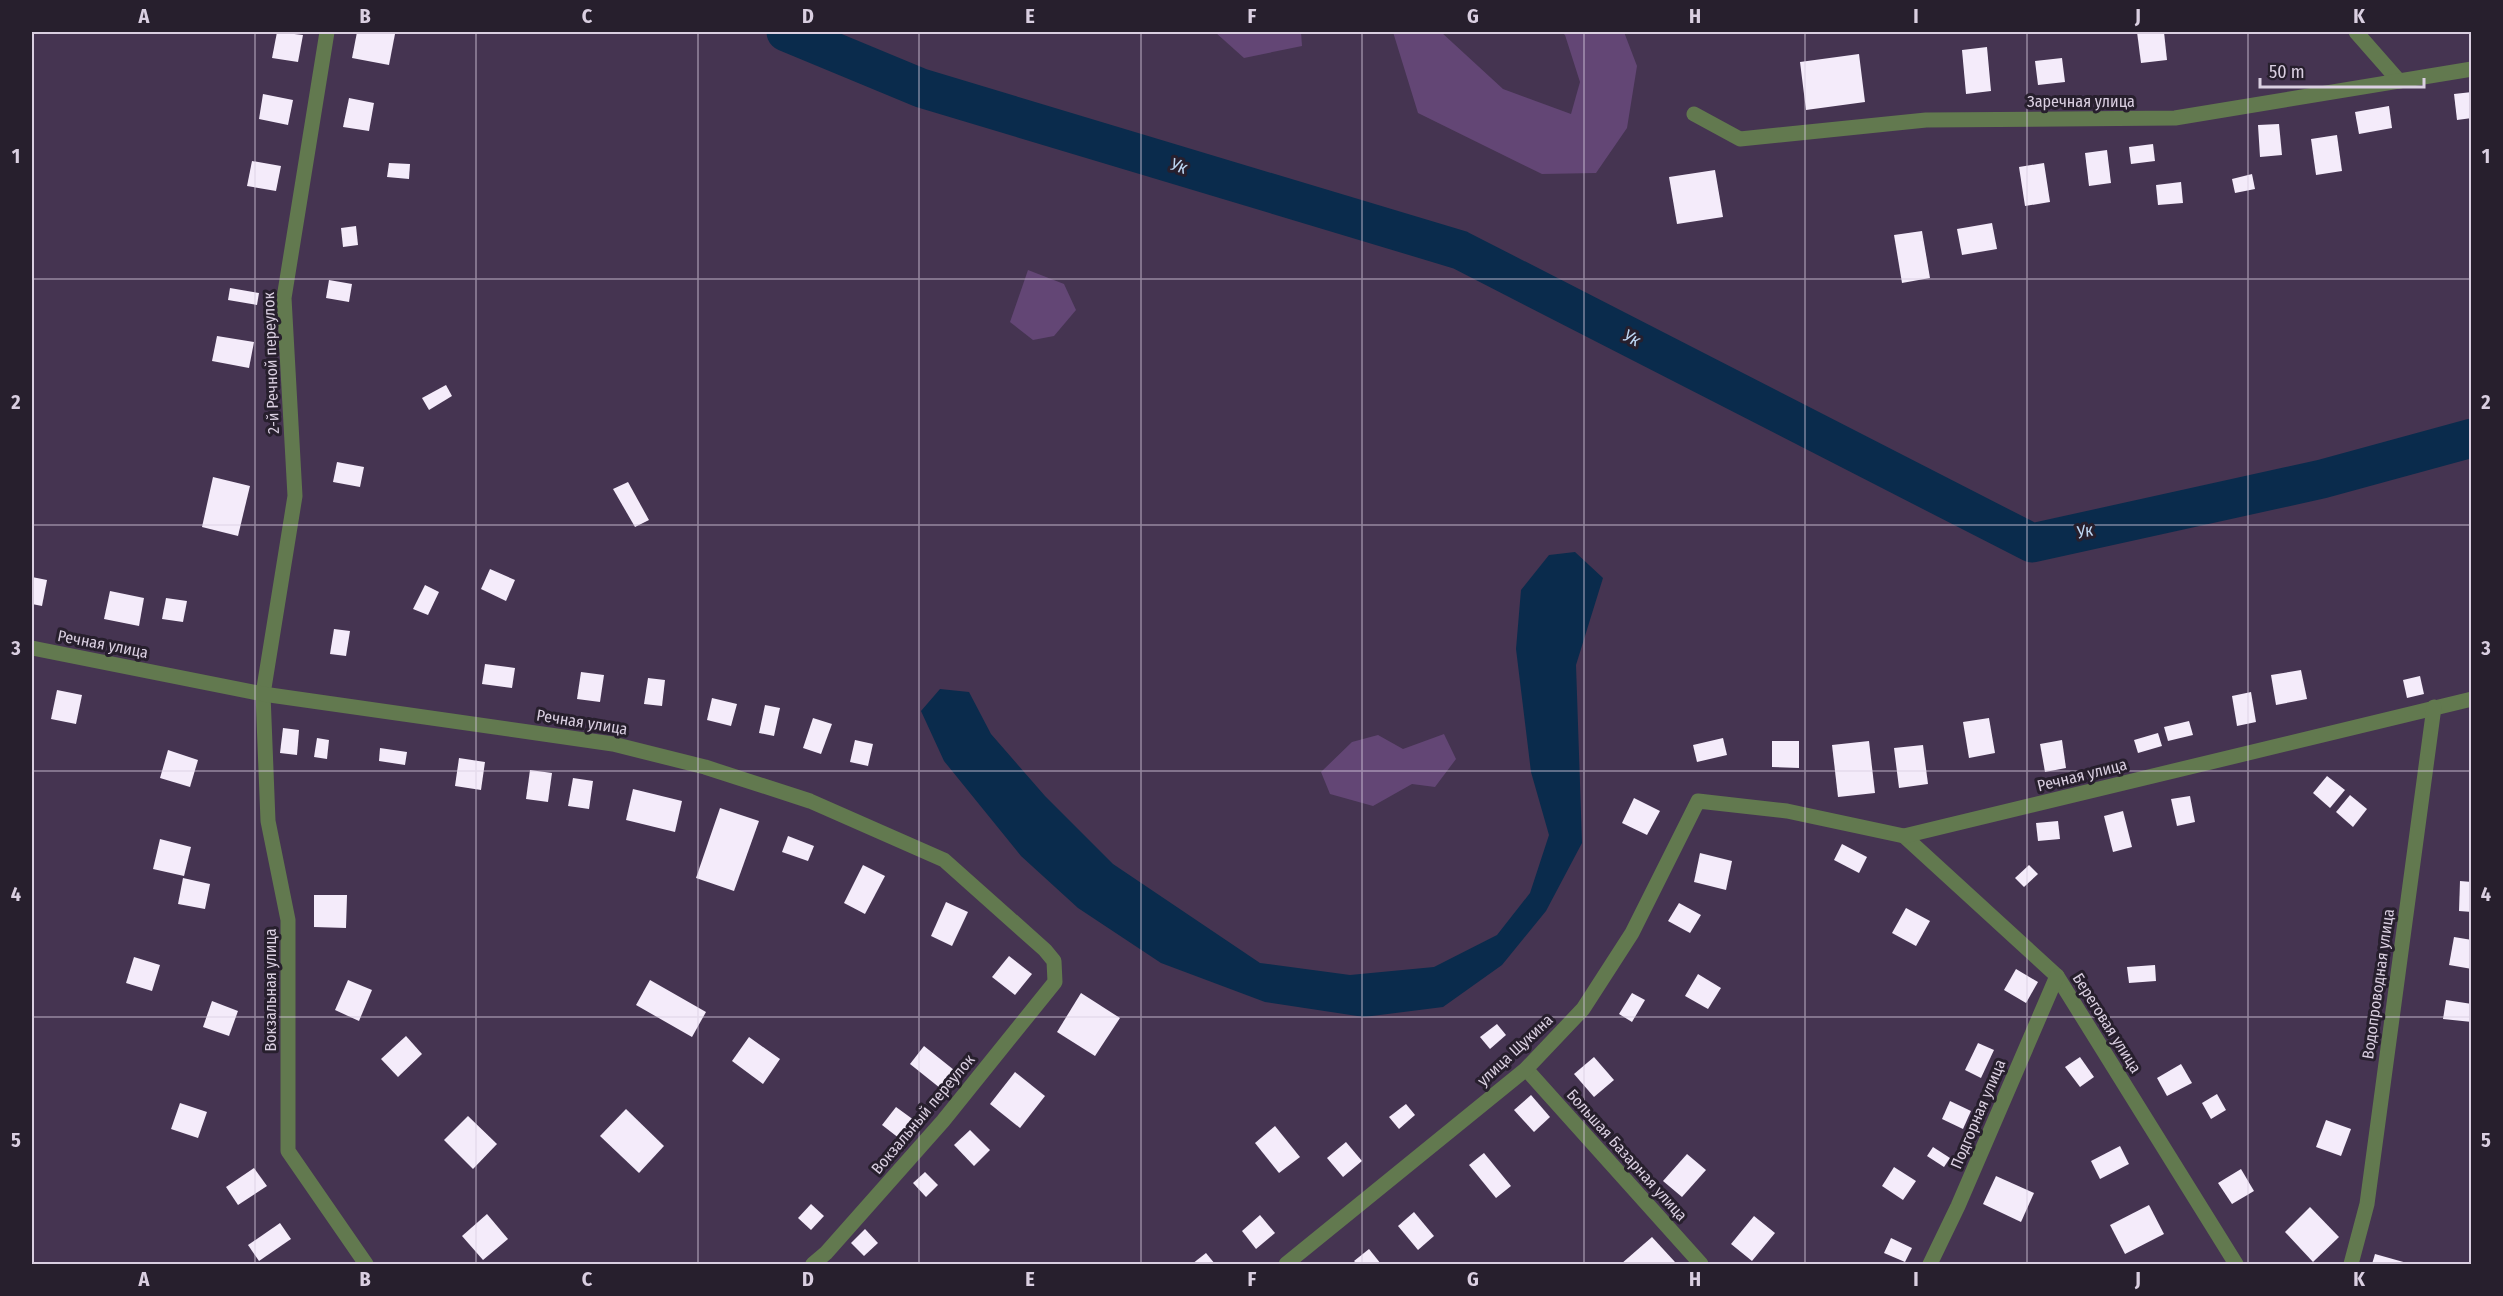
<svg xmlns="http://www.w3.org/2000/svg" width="2503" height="1296" viewBox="0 0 2503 1296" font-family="'Fira Sans Condensed',sans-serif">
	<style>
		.green { fill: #634675 }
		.water { fill: #0a2b4c }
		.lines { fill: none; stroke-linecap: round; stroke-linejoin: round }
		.river { stroke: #0a2b4c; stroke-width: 39 }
		.building { fill: #f4ebfa }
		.minor { stroke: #62794f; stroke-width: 15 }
		.grid { fill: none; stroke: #dacfe1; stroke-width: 1.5; stroke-opacity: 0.55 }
		.labels { text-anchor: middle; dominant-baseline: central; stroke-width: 6; stroke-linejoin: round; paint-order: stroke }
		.street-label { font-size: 16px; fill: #dacfe1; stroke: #271f2d }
		.water-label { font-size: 18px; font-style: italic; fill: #bdd6f2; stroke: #271f2d }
		.neatline { fill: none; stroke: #dacfe1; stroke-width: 2 }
		.grid-label { font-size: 20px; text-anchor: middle; font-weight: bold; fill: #dacfe1 }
	</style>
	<rect width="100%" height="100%" fill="#453451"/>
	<g class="green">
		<polygon points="1215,32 1301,32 1302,46 1244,58"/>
		<polygon points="1393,32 1441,32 1503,89 1571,114 1580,82 1565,35 1561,32 1624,32 1637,66 1627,128 1596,173 1542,174 1418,113"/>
		<polygon points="1028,270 1064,284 1076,310 1054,336 1033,340 1010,322"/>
		<polygon points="1444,734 1456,759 1435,787 1412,784 1373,806 1330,794 1321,772 1352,742 1378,735 1403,749"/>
	</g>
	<polygon class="water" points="1575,552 1603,578 1576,665 1582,843 1546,911 1502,965 1443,1007 1364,1017 1265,1002 1161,963 1078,908 1021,856 944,761 921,711 940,689 969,692 991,734 1045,796 1113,864 1260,963 1350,975 1434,967 1497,935 1530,893 1549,835 1531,772 1516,649 1521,590 1549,555"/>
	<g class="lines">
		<polyline class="river" points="786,32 921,88 1460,250 2032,543 2322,479 2472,438"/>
	</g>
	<g class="building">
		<polygon points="277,32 303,35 298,62 272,58"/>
		<polygon points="357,32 395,34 389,65 352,58"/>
		<polygon points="2137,32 2164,32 2167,60 2141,63"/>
		<polygon points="1987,47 1991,91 1966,94 1962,50"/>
		<polygon points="1859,54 1865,102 1806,110 1800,62"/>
		<polygon points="2062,58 2065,82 2038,85 2035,61"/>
		<polygon points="2472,92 2472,118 2457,120 2454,94"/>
		<polygon points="263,94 293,100 288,125 259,119"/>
		<polygon points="349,98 374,103 369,131 343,127"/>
		<polygon points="2389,106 2392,128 2359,134 2355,112"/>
		<polygon points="2279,124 2282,155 2260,157 2258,125"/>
		<polygon points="2337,135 2342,171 2316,175 2311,139"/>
		<polygon points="2153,144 2155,161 2131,164 2129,147"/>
		<polygon points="2107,150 2111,183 2089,186 2085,153"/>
		<polygon points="252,161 281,166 276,191 247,186"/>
		<polygon points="389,163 410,164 409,179 387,177"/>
		<polygon points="2044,163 2050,202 2025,206 2019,167"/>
		<polygon points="1715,170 1723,217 1677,224 1669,177"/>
		<polygon points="2252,174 2255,189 2235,193 2232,179"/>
		<polygon points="2181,182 2183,203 2158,205 2156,185"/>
		<polygon points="1992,223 1997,249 1962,255 1957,229"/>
		<polygon points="356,226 358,245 343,247 341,228"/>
		<polygon points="1922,231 1930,278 1902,283 1894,235"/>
		<polygon points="329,280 352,284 349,302 326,298"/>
		<polygon points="230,288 259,293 257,305 228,300"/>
		<polygon points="217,336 254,342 249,368 212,361"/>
		<polygon points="446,385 452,396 429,410 422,398"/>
		<polygon points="337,462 364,467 360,487 333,482"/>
		<polygon points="213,477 250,486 238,536 202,527"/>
		<polygon points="628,482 649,520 635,527 613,489"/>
		<polygon points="490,569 515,580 506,601 481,589"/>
		<polygon points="32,577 47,580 42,606 32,604"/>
		<polygon points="425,585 439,592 428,615 413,609"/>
		<polygon points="110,591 144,598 139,626 104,619"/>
		<polygon points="166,598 187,601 183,622 162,619"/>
		<polygon points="334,629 350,631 346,656 330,654"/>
		<polygon points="485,664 515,668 512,688 482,684"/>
		<polygon points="2301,670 2307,699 2276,705 2271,675"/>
		<polygon points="581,672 604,675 600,702 577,699"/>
		<polygon points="2420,676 2424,694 2407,698 2403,680"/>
		<polygon points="648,678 665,680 662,706 644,704"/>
		<polygon points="57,690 82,695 76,724 51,719"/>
		<polygon points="2251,692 2256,722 2237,726 2232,696"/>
		<polygon points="712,698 737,704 731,726 707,720"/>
		<polygon points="765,705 780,708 774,736 759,733"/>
		<polygon points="813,718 832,724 821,754 803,748"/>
		<polygon points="1989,718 1995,753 1969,758 1963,722"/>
		<polygon points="2189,721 2193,735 2168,741 2164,727"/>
		<polygon points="283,728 299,730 297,755 280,753"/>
		<polygon points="2158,733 2162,746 2138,753 2134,740"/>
		<polygon points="317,738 329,740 327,759 314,757"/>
		<polygon points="1723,738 1727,755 1697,762 1693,745"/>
		<polygon points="855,740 873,744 868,766 850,762"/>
		<polygon points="2062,740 2066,768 2045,772 2040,744"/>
		<polygon points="1772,741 1799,741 1799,768 1772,767"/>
		<polygon points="1869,741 1875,793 1838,797 1832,745"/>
		<polygon points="1923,745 1928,784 1899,788 1894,748"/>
		<polygon points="380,748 407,752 405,765 379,761"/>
		<polygon points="168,750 198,760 190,787 160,778"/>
		<polygon points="459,758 485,762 481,790 455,786"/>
		<polygon points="530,770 552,773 548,802 526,799"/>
		<polygon points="2327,776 2345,790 2330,808 2313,793"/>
		<polygon points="573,778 593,781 589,809 568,806"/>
		<polygon points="633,789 682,801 675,832 626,820"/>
		<polygon points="2350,795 2367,809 2353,827 2336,812"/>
		<polygon points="2190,796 2195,822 2177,826 2171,799"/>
		<polygon points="1634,798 1660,811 1647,835 1622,823"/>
		<polygon points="720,808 759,821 734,891 696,878"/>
		<polygon points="2123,811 2132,847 2113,852 2104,816"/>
		<polygon points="2058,821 2060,839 2038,841 2036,823"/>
		<polygon points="788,836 814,846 808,861 782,852"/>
		<polygon points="160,839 191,847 184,876 153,869"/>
		<polygon points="1842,844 1867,857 1859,873 1834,860"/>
		<polygon points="1700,853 1732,861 1726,890 1694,882"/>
		<polygon points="863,865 885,876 865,914 844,903"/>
		<polygon points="2029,865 2038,874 2024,887 2015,878"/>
		<polygon points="183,878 210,884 205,909 178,904"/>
		<polygon points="2460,881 2472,882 2472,912 2459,911"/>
		<polygon points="314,895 347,895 346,928 314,927"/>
		<polygon points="946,902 968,912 952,946 931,936"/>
		<polygon points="1679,903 1701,915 1690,933 1668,921"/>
		<polygon points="1906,908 1930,921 1916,946 1892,933"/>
		<polygon points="2454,937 2472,940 2472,969 2449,965"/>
		<polygon points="1009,956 1032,974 1015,995 992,977"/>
		<polygon points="134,957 160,965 152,991 126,983"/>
		<polygon points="2155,965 2156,981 2129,983 2127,967"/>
		<polygon points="2016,969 2038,982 2026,1003 2004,990"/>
		<polygon points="1698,974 1721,988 1708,1009 1685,996"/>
		<polygon points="348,980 372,990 359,1021 335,1010"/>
		<polygon points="650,980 706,1012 692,1037 636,1005"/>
		<polygon points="1081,993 1120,1018 1095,1056 1057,1032"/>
		<polygon points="1632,993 1645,1000 1632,1022 1619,1014"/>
		<polygon points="2446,1000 2472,1004 2472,1022 2443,1019"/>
		<polygon points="212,1001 238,1011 229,1036 203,1027"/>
		<polygon points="1497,1024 1506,1035 1490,1049 1480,1037"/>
		<polygon points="406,1036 422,1054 398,1077 381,1059"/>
		<polygon points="749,1037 780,1059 763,1084 732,1061"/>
		<polygon points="1978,1043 1994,1050 1981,1078 1965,1070"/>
		<polygon points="924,1046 954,1070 940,1088 910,1064"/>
		<polygon points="1594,1057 1614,1080 1594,1097 1574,1074"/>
		<polygon points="2080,1057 2094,1077 2080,1087 2065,1067"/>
		<polygon points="2181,1064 2192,1083 2167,1096 2157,1078"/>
		<polygon points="1015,1072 1045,1096 1020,1128 990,1104"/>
		<polygon points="2217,1094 2226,1110 2211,1119 2202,1103"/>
		<polygon points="1531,1095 1550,1117 1534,1132 1514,1110"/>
		<polygon points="1950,1101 1971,1111 1963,1129 1942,1119"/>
		<polygon points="180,1103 207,1112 198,1138 171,1129"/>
		<polygon points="1406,1104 1415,1115 1399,1129 1389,1117"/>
		<polygon points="896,1107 918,1123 904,1142 882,1125"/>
		<polygon points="626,1109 664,1146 639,1173 600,1136"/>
		<polygon points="468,1116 497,1144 473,1169 444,1140"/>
		<polygon points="2326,1120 2351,1129 2341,1156 2316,1147"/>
		<polygon points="1275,1126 1300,1157 1279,1173 1255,1143"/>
		<polygon points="970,1130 990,1150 974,1166 954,1145"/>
		<polygon points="1346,1142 1362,1161 1343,1177 1327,1158"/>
		<polygon points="2120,1146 2129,1164 2100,1179 2091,1161"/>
		<polygon points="1933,1147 1950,1158 1944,1167 1927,1156"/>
		<polygon points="1484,1153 1511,1186 1496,1198 1469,1165"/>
		<polygon points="1687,1154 1706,1170 1682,1197 1663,1181"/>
		<polygon points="1894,1167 1916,1181 1903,1200 1882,1186"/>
		<polygon points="254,1168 267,1186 238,1205 226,1187"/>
		<polygon points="2241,1169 2254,1191 2232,1204 2218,1183"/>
		<polygon points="925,1172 938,1185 926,1197 913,1183"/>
		<polygon points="1996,1176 2034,1193 2021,1222 1983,1204"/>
		<polygon points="811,1204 824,1216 811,1230 798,1218"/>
		<polygon points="2149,1205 2164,1234 2125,1254 2110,1225"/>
		<polygon points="2310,1207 2339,1237 2313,1262 2285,1232"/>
		<polygon points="1414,1212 1434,1236 1418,1250 1398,1226"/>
		<polygon points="487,1214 508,1239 483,1260 462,1236"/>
		<polygon points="1260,1215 1275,1233 1256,1249 1242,1231"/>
		<polygon points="1754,1216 1775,1233 1752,1261 1731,1244"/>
		<polygon points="280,1223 291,1239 259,1261 248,1245"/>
		<polygon points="865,1229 878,1243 864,1256 851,1243"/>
		<polygon points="1652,1237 1675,1262 1672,1264 1621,1264"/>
		<polygon points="1891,1238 1912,1248 1905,1262 1884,1253"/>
		<polygon points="1369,1249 1381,1264 1357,1264 1354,1261"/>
		<polygon points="1206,1253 1215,1264 1192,1264"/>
		<polygon points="2375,1254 2407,1263 2407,1264 2372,1264"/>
	</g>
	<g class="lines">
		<g class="minor">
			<polyline points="327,32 284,298 295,496 263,694 268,821 288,920 288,1151 366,1264"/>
			<polyline points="2356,32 2399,81"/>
			<polyline points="1694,114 1740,139 1926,120 2175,118 2472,69"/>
			<polyline points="32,648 263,694 613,744 705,767 810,801 944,860 1045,950 1054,961 1055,982 943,1121 826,1253 813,1264"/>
			<polyline points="1904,836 2057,976 2236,1264"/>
			<polyline points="1526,1069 1701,1264"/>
			<polyline points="1286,1264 1526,1069 1583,1009 1632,933 1698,801 1787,811 1904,836 2472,699"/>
			<polyline points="1930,1264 1958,1206 2057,976"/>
			<polyline points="2351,1264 2367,1204 2434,707"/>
		</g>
	</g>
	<path class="grid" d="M255 32V1264M476 32V1264M698 32V1264M919 32V1264M1141 32V1264M1362 32V1264M1584 32V1264M1805 32V1264M2027 32V1264M2248 32V1264M32 279H2472M32 525H2472M32 771H2472M32 1017H2472"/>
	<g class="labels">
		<g class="street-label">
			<text x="2081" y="101">Заречная улица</text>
			<text transform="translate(271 363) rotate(-92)">2-й Речной переулок</text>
			<text transform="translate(103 644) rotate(11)">Речная улица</text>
			<text transform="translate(582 722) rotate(9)">Речная улица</text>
			<text transform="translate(2082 775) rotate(-14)">Речная улица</text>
			<text transform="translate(2378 984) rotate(-82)">Водопроводная улица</text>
			<text transform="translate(270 990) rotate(-90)">Вокзальная улица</text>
			<text transform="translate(2107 1023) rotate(58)">Береговая улица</text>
			<text transform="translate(1515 1050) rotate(-43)">улица Щукина</text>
			<text transform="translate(923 1114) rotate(-50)">Вокзальный переулок</text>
			<text transform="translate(1978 1114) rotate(-67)">Подгорная улица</text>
			<text transform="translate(1627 1155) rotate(48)">Большая Базарная улица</text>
		</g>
		<g class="water-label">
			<text transform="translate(1179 166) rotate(17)">Ук</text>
			<text transform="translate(1632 338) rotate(27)">Ук</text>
			<text transform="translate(2085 531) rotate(-12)">Ук</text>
		</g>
	</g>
	<rect width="2503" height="1296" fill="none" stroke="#271f2d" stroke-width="66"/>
	<path d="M2260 78v9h164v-9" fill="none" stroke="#dacfe1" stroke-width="3"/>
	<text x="2269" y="78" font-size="18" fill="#dacfe1" stroke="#271f2d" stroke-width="4.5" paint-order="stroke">50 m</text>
	<rect x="33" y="33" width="2437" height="1230" class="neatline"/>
	<g class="grid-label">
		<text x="144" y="23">A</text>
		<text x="365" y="23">B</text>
		<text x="587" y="23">C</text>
		<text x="808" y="23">D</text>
		<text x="1030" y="23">E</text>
		<text x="1252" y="23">F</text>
		<text x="1473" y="23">G</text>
		<text x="1695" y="23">H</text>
		<text x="1916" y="23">I</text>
		<text x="2138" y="23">J</text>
		<text x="2359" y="23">K</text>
		<text x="16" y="163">1</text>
		<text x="2486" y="163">1</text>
		<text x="16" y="409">2</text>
		<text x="2486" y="409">2</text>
		<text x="16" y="655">3</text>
		<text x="2486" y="655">3</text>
		<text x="16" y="901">4</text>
		<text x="2486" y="901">4</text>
		<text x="16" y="1147">5</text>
		<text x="2486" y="1147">5</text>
		<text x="144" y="1286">A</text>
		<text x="365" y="1286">B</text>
		<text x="587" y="1286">C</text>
		<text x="808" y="1286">D</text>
		<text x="1030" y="1286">E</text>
		<text x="1252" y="1286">F</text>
		<text x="1473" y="1286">G</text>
		<text x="1695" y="1286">H</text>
		<text x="1916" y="1286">I</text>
		<text x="2138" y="1286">J</text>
		<text x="2359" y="1286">K</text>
	</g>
</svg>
